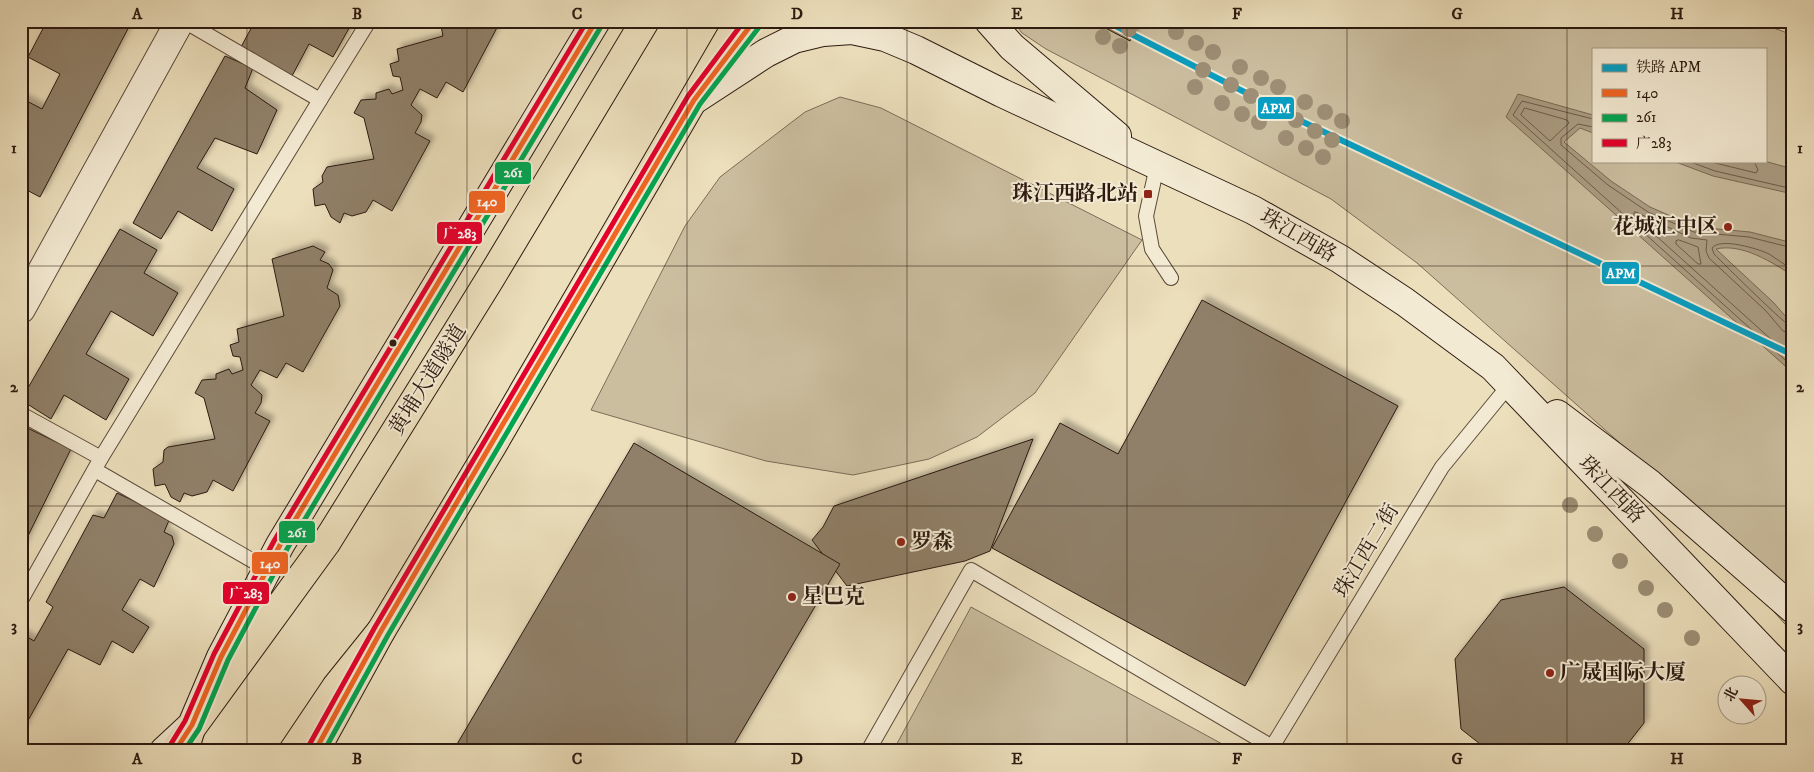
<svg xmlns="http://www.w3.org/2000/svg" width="1814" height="772" viewBox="0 0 1814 772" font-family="'IM FELL DW Pica','Noto Serif SC',serif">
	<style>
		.green { fill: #cbbe9f; stroke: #7c6c58; fill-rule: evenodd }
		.water { fill: #ab9c82; stroke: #786854 }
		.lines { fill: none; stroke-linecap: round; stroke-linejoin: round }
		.shore { stroke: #6c5b49; stroke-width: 1 }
		.building { fill: #908069; stroke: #2c1a10; filter: url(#shadow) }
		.service-casing { stroke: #5c4b3b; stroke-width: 16 }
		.minor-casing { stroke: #5c4b3b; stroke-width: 30 }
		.secondary-casing { stroke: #2c1a10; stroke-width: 30 }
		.primary-casing { stroke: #2c1a10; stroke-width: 30 }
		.trunk-casing { stroke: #2c1a10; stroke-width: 30 }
		.service { stroke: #f3ead3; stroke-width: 14 }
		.minor { stroke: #f3ead3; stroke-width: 28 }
		.secondary { stroke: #f3ead3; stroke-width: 28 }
		.primary { stroke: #ecdfbc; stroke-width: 28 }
		.trunk { stroke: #ecdfbc; stroke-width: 28 }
		.bus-1-casing { stroke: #f3ead3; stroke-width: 9 }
		.bus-2-casing { stroke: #f3ead3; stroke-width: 9 }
		.bus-3-casing { stroke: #f3ead3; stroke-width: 9 }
		.bus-1 { stroke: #f26522; stroke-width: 5 }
		.bus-2 { stroke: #00a651; stroke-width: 5 }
		.bus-3 { stroke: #e4002b; stroke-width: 5 }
		.rail-1-casing { stroke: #f3ead3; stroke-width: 10 }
		.rail-1 { stroke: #079ec2; stroke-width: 6 }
		.tree { fill: #9d8e75 }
		.grid { fill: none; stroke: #2c1a10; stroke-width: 1; stroke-opacity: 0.55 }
		.poi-dot { fill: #8f2418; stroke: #f3ead3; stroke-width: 2 }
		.bus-dot { fill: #2c1a10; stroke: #f3ead3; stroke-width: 2 }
		.labels { text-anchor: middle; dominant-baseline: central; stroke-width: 4; stroke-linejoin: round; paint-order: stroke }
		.poi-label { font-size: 21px; font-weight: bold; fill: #2c1a10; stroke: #f3ead3; text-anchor: start }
		.street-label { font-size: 21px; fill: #2c1a10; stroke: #f3ead3 }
		.line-badge { stroke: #f3ead3; stroke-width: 2 }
		.badge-label { font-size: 14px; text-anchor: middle; font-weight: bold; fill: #fff }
		.neatline { fill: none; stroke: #2c1a10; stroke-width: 2 }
		.grid-label { font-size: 16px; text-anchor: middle; font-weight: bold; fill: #2c1a10 }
	</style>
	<defs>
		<filter id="shadow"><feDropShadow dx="4.5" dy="-4.5" stdDeviation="2.5" flood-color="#0004"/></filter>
	</defs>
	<rect width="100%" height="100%" fill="#ecdfbc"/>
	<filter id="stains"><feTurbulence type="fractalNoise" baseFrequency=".004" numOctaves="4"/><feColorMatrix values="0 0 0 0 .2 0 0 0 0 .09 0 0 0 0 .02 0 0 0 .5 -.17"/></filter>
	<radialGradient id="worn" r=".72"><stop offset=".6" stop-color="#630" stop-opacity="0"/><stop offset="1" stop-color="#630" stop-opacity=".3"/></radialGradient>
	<g class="green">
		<path d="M1013 21H1754L1793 35V633L1630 452 1417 263 1331 199 1046 49 1022 33ZM1593 49H1765V161H1593Z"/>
		<polygon points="840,97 881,108 1142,240 1035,393 977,437 929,459 853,475 766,461 591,410 685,226 720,177 805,112"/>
		<polygon points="971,607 1235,751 893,751"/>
	</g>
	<g class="water">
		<path d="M1518 94 1593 115V133L1580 128 1564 142 1611 181 1650 207 1696 227 1750 232 1793 243V276C1772 262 1742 243 1716 249L1774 303 1793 325V373L1506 117Z"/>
		<polygon points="1673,161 1764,161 1793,169 1793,194 1713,176"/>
	</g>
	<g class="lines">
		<g class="shore">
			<polygon points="1525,108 1567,120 1569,123 1550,141 1521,115"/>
			<polyline points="1593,119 1522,101 1513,115 1793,367"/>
			<polyline points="1593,127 1578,124 1561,138 1561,145 1608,185 1648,212 1694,232 1749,237 1793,248"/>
			<polyline points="1688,161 1715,171 1793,189"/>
			<polyline points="1707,161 1756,173 1758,170 1754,161"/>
			<polygon points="1679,240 1698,247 1701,264 1698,264 1676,244 1676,241"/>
			<path d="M1793 270C1785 265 1777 259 1769 254 1759 249 1720 237 1712 248L1714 254C1724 264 1787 327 1793 328"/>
			<polyline points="1793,334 1783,331 1766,311 1709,258 1706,251 1707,240 1691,238 1636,212 1634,212 1634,216 1793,359"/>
		</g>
	</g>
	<g class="building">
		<polygon points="47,21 132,21 40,197 21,187 21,98 42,109 60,74 28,57"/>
		<polygon points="255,21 353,21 333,57 309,44 292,76 241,47"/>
		<polygon points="440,21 500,22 463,92 446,82 437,98 420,89 411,105 422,115 421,122 415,133 430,141 392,211 373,200 366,212 352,216 344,213 340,223 331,217 325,204 315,206 313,189 323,182 322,176 327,167 374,159 364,118 354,113 361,100 376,99 376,93 389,89 392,94 403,90 400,77 393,76 390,64 399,61 397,49 443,36"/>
		<polygon points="1092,21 1140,21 1130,41"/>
		<polygon points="225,56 253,68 245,88 277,110 257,154 215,138 197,168 234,189 212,231 178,211 161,239 133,223"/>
		<polygon points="120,229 157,250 144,273 178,293 153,336 111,311 86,354 129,379 106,420 64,395 51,419 21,400"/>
		<polygon points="313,246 325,252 320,260 329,264 333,270 327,288 338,295 340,306 303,372 286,363 277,378 260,370 251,385 262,395 261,403 255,413 270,421 233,491 213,480 207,492 192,496 184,493 180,502 171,497 165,484 155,486 153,469 163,462 164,450 168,447 215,439 204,398 195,393 202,380 216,379 216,374 229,369 232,374 243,370 240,357 233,356 230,345 239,342 237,329 284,316 272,259"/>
		<polygon points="1202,300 1398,406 1245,686 992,548 1060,423 1118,454"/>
		<polygon points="21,425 71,449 21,550"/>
		<polygon points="1033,439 990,551 965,561 847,586 812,540 823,527 834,506"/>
		<polygon points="634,443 840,564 730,751 453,751"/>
		<polygon points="117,493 170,518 164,532 172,536 174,544 154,587 140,579 122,610 149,627 133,653 112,641 100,665 68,649 21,733 21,633 34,641 53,607 46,602 93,515 104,518"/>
		<polygon points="1564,587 1644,649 1644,723 1622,751 1489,751 1461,729 1455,659 1501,600"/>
	</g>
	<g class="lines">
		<defs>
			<g id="service">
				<polyline points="320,100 369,21"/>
				<polyline points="1157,166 1146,216 1152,249 1171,278"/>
				<polyline points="21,414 101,458 21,600"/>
				<polyline points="101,458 320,100 184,21"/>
				<polyline points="95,470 267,569"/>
				<polyline points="1272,747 1442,467 1510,384"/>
				<polyline points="868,751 971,570 1279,751"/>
			</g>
			<polyline id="minor" points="21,309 180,21"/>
			<g id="secondary">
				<polyline points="989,21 1012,47 1117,136"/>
				<polyline points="694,100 766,53 794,39 823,32 852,30 885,37 916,50 1002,93 1253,210 1340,259 1405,302 1493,367 1793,681"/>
				<polyline points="1557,414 1650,484 1793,609"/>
				<polyline points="164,751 192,725 221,657 280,545 596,21"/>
			</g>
			<g id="primary">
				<polyline points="179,745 326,543 490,279 645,21"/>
				<polyline points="315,751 381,631 492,446 739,21"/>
			</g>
			<g id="trunk">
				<polyline points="184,751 192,725"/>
				<polyline points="293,751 336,687 381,631"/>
			</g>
		</defs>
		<use href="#service" class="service-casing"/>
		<use href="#minor" class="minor-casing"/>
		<use href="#secondary" class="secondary-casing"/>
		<use href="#primary" class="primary-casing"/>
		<use href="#trunk" class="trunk-casing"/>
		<use href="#service" class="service"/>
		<use href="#minor" class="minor"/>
		<use href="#secondary" class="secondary"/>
		<use href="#primary" class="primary"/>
		<use href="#trunk" class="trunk"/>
		<defs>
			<g id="bus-1">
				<polyline points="175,751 192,725 221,657 280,545 596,21"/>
				<polyline points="315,751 381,631 694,100 754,21"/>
			</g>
			<g id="bus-2">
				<polyline points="184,751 199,729 228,660 287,549 602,25"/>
				<polyline points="324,751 388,635 700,104 760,26"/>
			</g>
			<g id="bus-3">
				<polyline points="169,747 185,721 214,654 274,541 587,21"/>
				<polyline points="308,747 375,627 688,96 744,21"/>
			</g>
		</defs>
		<use href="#bus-1" class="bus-1-casing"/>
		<use href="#bus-2" class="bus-2-casing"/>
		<use href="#bus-3" class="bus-3-casing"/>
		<use href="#bus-1" class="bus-1"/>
		<use href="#bus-2" class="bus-2"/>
		<use href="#bus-3" class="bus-3"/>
		<defs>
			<polyline id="rail-1" points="1106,21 1301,121 1793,355"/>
		</defs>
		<use href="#rail-1" class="rail-1-casing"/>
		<use href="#rail-1" class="rail-1"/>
	</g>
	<g class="tree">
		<circle cx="1129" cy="29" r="8"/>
		<circle cx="1176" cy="32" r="8"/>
		<circle cx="1103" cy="37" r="8"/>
		<circle cx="1196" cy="43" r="8"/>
		<circle cx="1120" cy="46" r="8"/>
		<circle cx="1213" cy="52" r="8"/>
		<circle cx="1240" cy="67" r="8"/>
		<circle cx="1203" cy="70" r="8"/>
		<circle cx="1261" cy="78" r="8"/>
		<circle cx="1231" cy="85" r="8"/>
		<circle cx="1195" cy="87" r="8"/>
		<circle cx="1278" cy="87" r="8"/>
		<circle cx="1251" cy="96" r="8"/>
		<circle cx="1305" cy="102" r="8"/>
		<circle cx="1222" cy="103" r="8"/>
		<circle cx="1268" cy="105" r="8"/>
		<circle cx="1325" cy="112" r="8"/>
		<circle cx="1242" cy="114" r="8"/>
		<circle cx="1296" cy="120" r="8"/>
		<circle cx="1342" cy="121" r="8"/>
		<circle cx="1259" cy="122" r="8"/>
		<circle cx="1315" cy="131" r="8"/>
		<circle cx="1286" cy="138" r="8"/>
		<circle cx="1332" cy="140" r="8"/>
		<circle cx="1306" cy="148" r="8"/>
		<circle cx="1323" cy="157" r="8"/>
		<circle cx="1570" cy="505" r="8"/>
		<circle cx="1595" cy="534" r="8"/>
		<circle cx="1620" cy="561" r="8"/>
		<circle cx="1646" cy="588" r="8"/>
		<circle cx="1665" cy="610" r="8"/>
		<circle cx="1692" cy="638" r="8"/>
	</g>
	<path class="grid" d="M247 21V751M467 21V751M687 21V751M907 21V751M1127 21V751M1347 21V751M1567 21V751M21 266H1793M21 506H1793"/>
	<g class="poi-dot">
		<rect x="1143" y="189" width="10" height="10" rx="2.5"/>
		<circle cx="1728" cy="227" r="5"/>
		<circle cx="901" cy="542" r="5"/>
		<circle cx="792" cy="597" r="5"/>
		<circle cx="1550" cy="673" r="5"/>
	</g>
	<circle class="bus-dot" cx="393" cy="343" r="4.5"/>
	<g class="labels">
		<g class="poi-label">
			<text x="1138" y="194" text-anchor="end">珠江西路北站</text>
			<text x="1718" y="227" text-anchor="end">花城汇中区</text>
			<text x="911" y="542">罗森</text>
			<text x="802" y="597">星巴克</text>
			<text x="1560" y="673">广晟国际大厦</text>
		</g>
		<g class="street-label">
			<text transform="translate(1298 236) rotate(30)">珠江西路</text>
			<text transform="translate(428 380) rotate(-58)">黄埔大道隧道</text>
			<text transform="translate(1611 490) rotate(46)">珠江西路</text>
			<text transform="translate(1367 551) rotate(-59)">珠江西二街</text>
		</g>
	</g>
	<g class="line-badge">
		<rect x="1257" y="96" width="38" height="24" rx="5" fill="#079ec2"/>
		<rect x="494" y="161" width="38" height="24" rx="5" fill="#00a651"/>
		<rect x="468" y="190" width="38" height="24" rx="5" fill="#f26522"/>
		<rect x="436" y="221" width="47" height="24" rx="5" fill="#e4002b"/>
		<rect x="1601" y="261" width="39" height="24" rx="5" fill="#079ec2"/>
		<rect x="278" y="520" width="38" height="24" rx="5" fill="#00a651"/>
		<rect x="251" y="551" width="38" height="24" rx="5" fill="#f26522"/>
		<rect x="222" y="581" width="48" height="24" rx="5" fill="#e4002b"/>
	</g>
	<g class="badge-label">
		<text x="1276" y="113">APM</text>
		<text x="513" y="177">261</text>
		<text x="487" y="206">140</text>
		<text x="460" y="238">广283</text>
		<text x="1621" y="278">APM</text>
		<text x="297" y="537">261</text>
		<text x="270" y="568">140</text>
		<text x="246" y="598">广283</text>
	</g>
	<rect width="1814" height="772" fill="none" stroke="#ecdfbc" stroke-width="55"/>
	<rect x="1592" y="48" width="175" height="115" fill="#f3ead3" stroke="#a39785"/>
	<rect x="1602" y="64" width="25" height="8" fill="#079ec2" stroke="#a39785"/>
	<text x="1636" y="72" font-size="15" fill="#2c1a10">铁路 APM</text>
	<rect x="1602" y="89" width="25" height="8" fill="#f26522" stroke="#a39785"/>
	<text x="1636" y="98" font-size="15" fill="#2c1a10">140</text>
	<rect x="1602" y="114" width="25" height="8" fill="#00a651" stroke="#a39785"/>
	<text x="1636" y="122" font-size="15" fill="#2c1a10">261</text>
	<rect x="1602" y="139" width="25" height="8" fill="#e4002b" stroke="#a39785"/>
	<text x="1636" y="148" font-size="15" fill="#2c1a10">广283</text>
	<g transform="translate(1742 700) rotate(297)"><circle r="24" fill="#f3ead3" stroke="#a39785"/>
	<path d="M0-4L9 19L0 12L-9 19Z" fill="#8f2418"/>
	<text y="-8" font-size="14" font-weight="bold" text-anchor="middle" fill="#2c1a10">北</text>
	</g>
	<rect x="28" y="28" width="1758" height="716" class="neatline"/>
	<g class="grid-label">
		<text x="137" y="19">A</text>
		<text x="357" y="19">B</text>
		<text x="577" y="19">C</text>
		<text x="797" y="19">D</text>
		<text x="1017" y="19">E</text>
		<text x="1237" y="19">F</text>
		<text x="1457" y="19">G</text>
		<text x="1677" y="19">H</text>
		<text x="14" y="153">1</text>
		<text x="1800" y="153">1</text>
		<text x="14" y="392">2</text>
		<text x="1800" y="392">2</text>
		<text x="14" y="631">3</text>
		<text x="1800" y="631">3</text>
		<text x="137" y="764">A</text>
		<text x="357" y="764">B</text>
		<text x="577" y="764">C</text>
		<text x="797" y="764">D</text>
		<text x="1017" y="764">E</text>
		<text x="1237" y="764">F</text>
		<text x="1457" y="764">G</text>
		<text x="1677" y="764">H</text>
	</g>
	<rect width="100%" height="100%" filter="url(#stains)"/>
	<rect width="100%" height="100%" fill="url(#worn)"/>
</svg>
